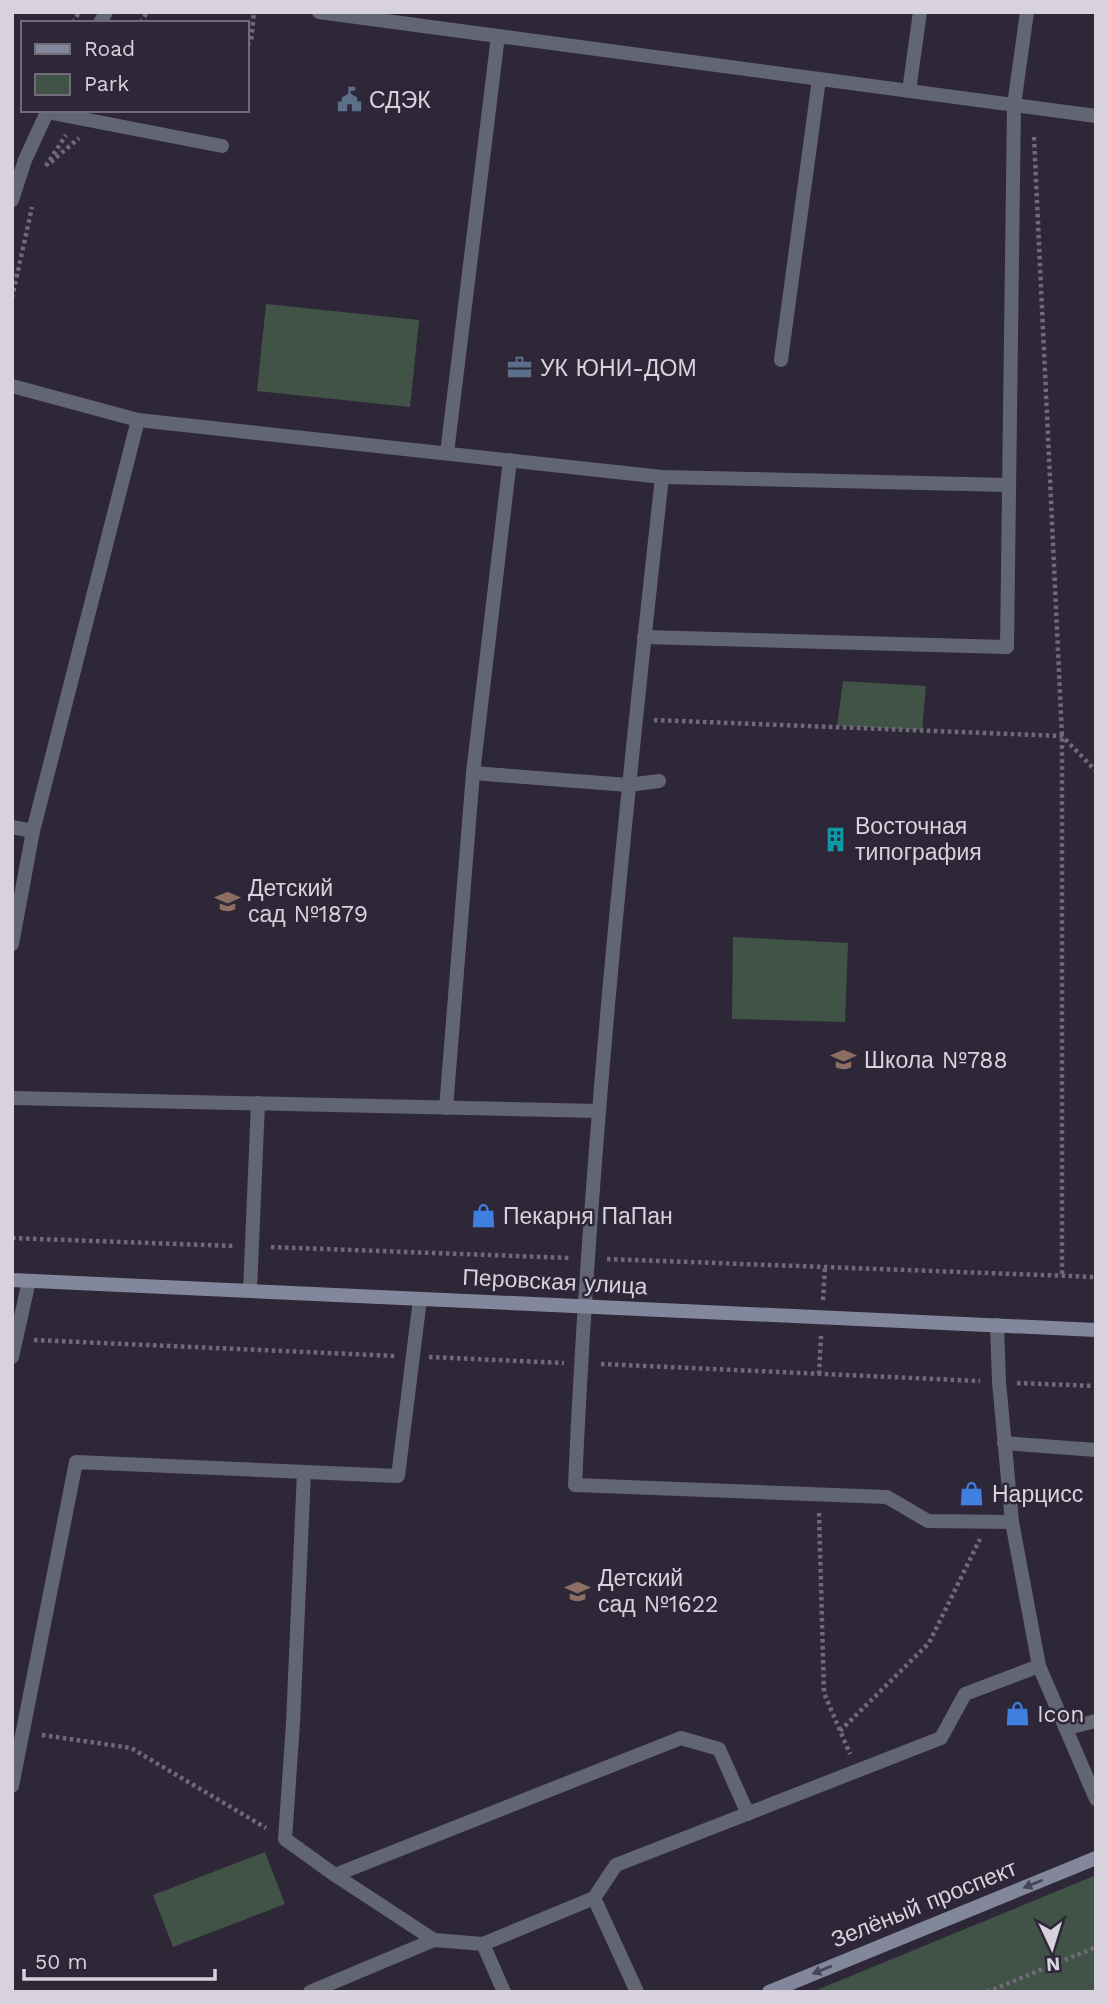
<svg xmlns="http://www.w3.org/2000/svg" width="1108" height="2004" viewBox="0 0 1108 2004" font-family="'Work Sans',sans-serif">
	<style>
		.green { fill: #415347 }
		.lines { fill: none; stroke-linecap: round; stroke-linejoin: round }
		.path { stroke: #6f6978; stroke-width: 4.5; stroke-dasharray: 3.5 3.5; stroke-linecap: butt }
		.lane { stroke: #626672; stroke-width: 14 }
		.street { stroke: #626672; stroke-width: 14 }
		.secondary { stroke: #82879b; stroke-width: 14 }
		.oneway { fill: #474456 }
		.labels { text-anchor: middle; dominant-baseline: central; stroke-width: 5; stroke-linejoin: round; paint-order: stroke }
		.poi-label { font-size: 23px; fill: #d7d2de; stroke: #2e2738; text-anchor: start }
		.street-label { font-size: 23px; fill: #d7d2de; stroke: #2e2738 }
	</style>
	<rect width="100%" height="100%" fill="#2e2738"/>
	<g class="green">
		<polygon points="266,304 419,320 410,407 257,391"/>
		<polygon points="843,681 926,686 922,730 837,726"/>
		<polygon points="733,937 848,943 845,1022 732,1019"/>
		<polygon points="265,1852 285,1904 173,1947 153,1895"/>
		<polygon points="1096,1875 1096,1992 812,1992"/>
	</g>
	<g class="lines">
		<g class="path">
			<polyline points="73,23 79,12"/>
			<polyline points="141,23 147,12"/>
			<polyline points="247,44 251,42 254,12"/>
			<polyline points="1034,137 1062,736 1062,1276"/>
			<polyline points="51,162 79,138"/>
			<polyline points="46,166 66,135"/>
			<polyline points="12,298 32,207"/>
			<polyline points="654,720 1062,736 1096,771"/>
			<polyline points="12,1238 234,1246"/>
			<polyline points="271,1247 570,1258"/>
			<polyline points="607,1259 1096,1277"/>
			<polyline points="823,1300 825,1267"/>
			<polyline points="34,1340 396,1356"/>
			<polyline points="429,1357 564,1363"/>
			<polyline points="601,1364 980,1381"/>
			<polyline points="819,1374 821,1336"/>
			<polyline points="1017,1383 1096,1386"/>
			<polyline points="819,1513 824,1693 850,1754"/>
			<polyline points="840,1731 929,1643 980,1539"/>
			<polyline points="42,1735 131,1748 266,1828"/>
			<polyline points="987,1992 1096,1947"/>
		</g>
		<g class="lane">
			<polyline points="319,12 1096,116"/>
			<polyline points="909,91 920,12"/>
			<polyline points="47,112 222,146"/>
			<polyline points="781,360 819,79"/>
			<polyline points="12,386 138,420 662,477 1009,485"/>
			<polyline points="447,453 498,36"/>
			<path d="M662 477C625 812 590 1148 575 1485L887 1497 928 1521 1012 1522"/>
			<polyline points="644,637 1007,647 1014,105 1027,12"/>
			<polyline points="473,773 628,785 659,781"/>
			<polyline points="12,827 33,831"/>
			<polyline points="12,944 33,831 138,420"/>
			<polyline points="12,1098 599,1111"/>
			<polyline points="446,1108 473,773 510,460"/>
			<polyline points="250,1291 258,1103"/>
			<polyline points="997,1325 999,1382 1012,1522 1039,1666 1096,1799"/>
			<polyline points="12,1357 29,1281"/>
			<polyline points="1004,1443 1096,1450"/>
			<polyline points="304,1472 293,1723 285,1839 335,1875 434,1940"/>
			<polyline points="1067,1728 1096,1721"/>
			<polyline points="12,1786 76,1462 398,1476 420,1299"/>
			<polyline points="335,1875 681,1738 719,1749 748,1814"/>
			<polyline points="594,1898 637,1992"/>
			<polyline points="483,1944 504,1992"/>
			<polyline points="310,1992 434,1940 483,1944 594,1898 616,1865 941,1738 965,1694 1039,1666"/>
		</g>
		<g class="street">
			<polyline points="100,23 106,12"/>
			<polyline points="12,200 25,160 48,110"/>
		</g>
		<g class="secondary">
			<polyline points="12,1280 1096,1330"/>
			<polyline points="769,1992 1096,1858"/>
		</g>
	</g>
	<defs><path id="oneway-solid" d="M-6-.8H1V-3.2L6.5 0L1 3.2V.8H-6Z" transform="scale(1.75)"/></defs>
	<g class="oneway">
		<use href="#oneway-solid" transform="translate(1033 1884) rotate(158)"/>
		<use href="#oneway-solid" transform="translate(822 1970) rotate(158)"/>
	</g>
	<defs>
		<symbol id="civic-bare" viewBox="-9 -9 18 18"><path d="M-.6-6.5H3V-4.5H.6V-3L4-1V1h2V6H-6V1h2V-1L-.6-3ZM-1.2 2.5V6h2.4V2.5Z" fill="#5c6f8a" stroke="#2e2738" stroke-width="2.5" paint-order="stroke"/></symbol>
		<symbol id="office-bare" viewBox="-9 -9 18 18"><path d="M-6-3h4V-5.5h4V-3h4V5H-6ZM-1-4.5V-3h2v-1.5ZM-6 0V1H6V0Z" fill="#5c6f8a" stroke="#2e2738" stroke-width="2.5" paint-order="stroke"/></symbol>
		<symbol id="building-bare" viewBox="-9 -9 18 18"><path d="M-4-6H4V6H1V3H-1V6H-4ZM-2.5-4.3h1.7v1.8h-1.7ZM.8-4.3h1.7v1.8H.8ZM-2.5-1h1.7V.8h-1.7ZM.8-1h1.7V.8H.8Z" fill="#0f9aa8" stroke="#2e2738" stroke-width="2.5" paint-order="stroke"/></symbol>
		<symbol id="school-bare" viewBox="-9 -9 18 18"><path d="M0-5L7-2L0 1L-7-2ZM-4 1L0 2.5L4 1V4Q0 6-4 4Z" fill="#8d6e63" stroke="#2e2738" stroke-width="2.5" paint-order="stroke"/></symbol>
		<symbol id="shop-bare" viewBox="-9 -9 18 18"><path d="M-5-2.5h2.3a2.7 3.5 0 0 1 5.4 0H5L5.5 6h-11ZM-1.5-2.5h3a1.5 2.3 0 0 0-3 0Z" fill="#3f7fe0" stroke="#2e2738" stroke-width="2.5" paint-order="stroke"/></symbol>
	</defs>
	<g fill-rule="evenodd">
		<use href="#civic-bare" x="332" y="82" width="35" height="35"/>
		<use href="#office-bare" x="502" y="350" width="35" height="35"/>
		<use href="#building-bare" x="818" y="822" width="35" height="35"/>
		<use href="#school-bare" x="210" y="884" width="35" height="35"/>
		<use href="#school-bare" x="826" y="1042" width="35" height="35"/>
		<use href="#shop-bare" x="466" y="1198" width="35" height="35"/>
		<use href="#shop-bare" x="954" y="1476" width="35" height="35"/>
		<use href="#school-bare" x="560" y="1574" width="35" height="35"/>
		<use href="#shop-bare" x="1000" y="1696" width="35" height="35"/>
	</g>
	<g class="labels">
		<g class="poi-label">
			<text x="369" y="100">СДЭК</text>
			<text x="540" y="368">УК ЮНИ-ДОМ</text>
			<text x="855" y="826">Восточная<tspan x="855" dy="26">типография</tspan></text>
			<text x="248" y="888">Детский<tspan x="248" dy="26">сад №1879</tspan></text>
			<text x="864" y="1060">Школа №788</text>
			<text x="503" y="1216">Пекарня ПаПан</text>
			<text x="992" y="1494">Нарцисс</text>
			<text x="598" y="1578">Детский<tspan x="598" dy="26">сад №1622</tspan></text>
			<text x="1037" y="1714">Icon</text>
		</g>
		<g class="street-label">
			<text transform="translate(555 1282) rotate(3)">Перовская улица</text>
			<text transform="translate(924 1904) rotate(-22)">Зелёный проспект</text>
		</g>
	</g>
	<rect width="1108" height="2004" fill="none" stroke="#d7d2de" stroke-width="28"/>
	<rect x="21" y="21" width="228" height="91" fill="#2e2738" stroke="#726b7a" stroke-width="2"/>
	<rect x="35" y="44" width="35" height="10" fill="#82879b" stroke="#726b7a" stroke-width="2"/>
	<text x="84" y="56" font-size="21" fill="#d7d2de">Road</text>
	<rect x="35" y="74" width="35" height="21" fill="#415347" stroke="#726b7a" stroke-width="2"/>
	<text x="84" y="91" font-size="21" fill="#d7d2de">Park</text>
	<g transform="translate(1052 1948) rotate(176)" stroke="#2e2738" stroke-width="5" paint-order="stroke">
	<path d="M0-5L12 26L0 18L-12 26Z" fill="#d7d2de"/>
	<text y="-10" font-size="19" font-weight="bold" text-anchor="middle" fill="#d7d2de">N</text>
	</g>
	<path d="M24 1969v10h191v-10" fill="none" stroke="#d7d2de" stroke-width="3.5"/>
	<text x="35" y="1969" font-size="21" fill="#d7d2de" stroke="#2e2738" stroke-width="5" paint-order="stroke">50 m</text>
</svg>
